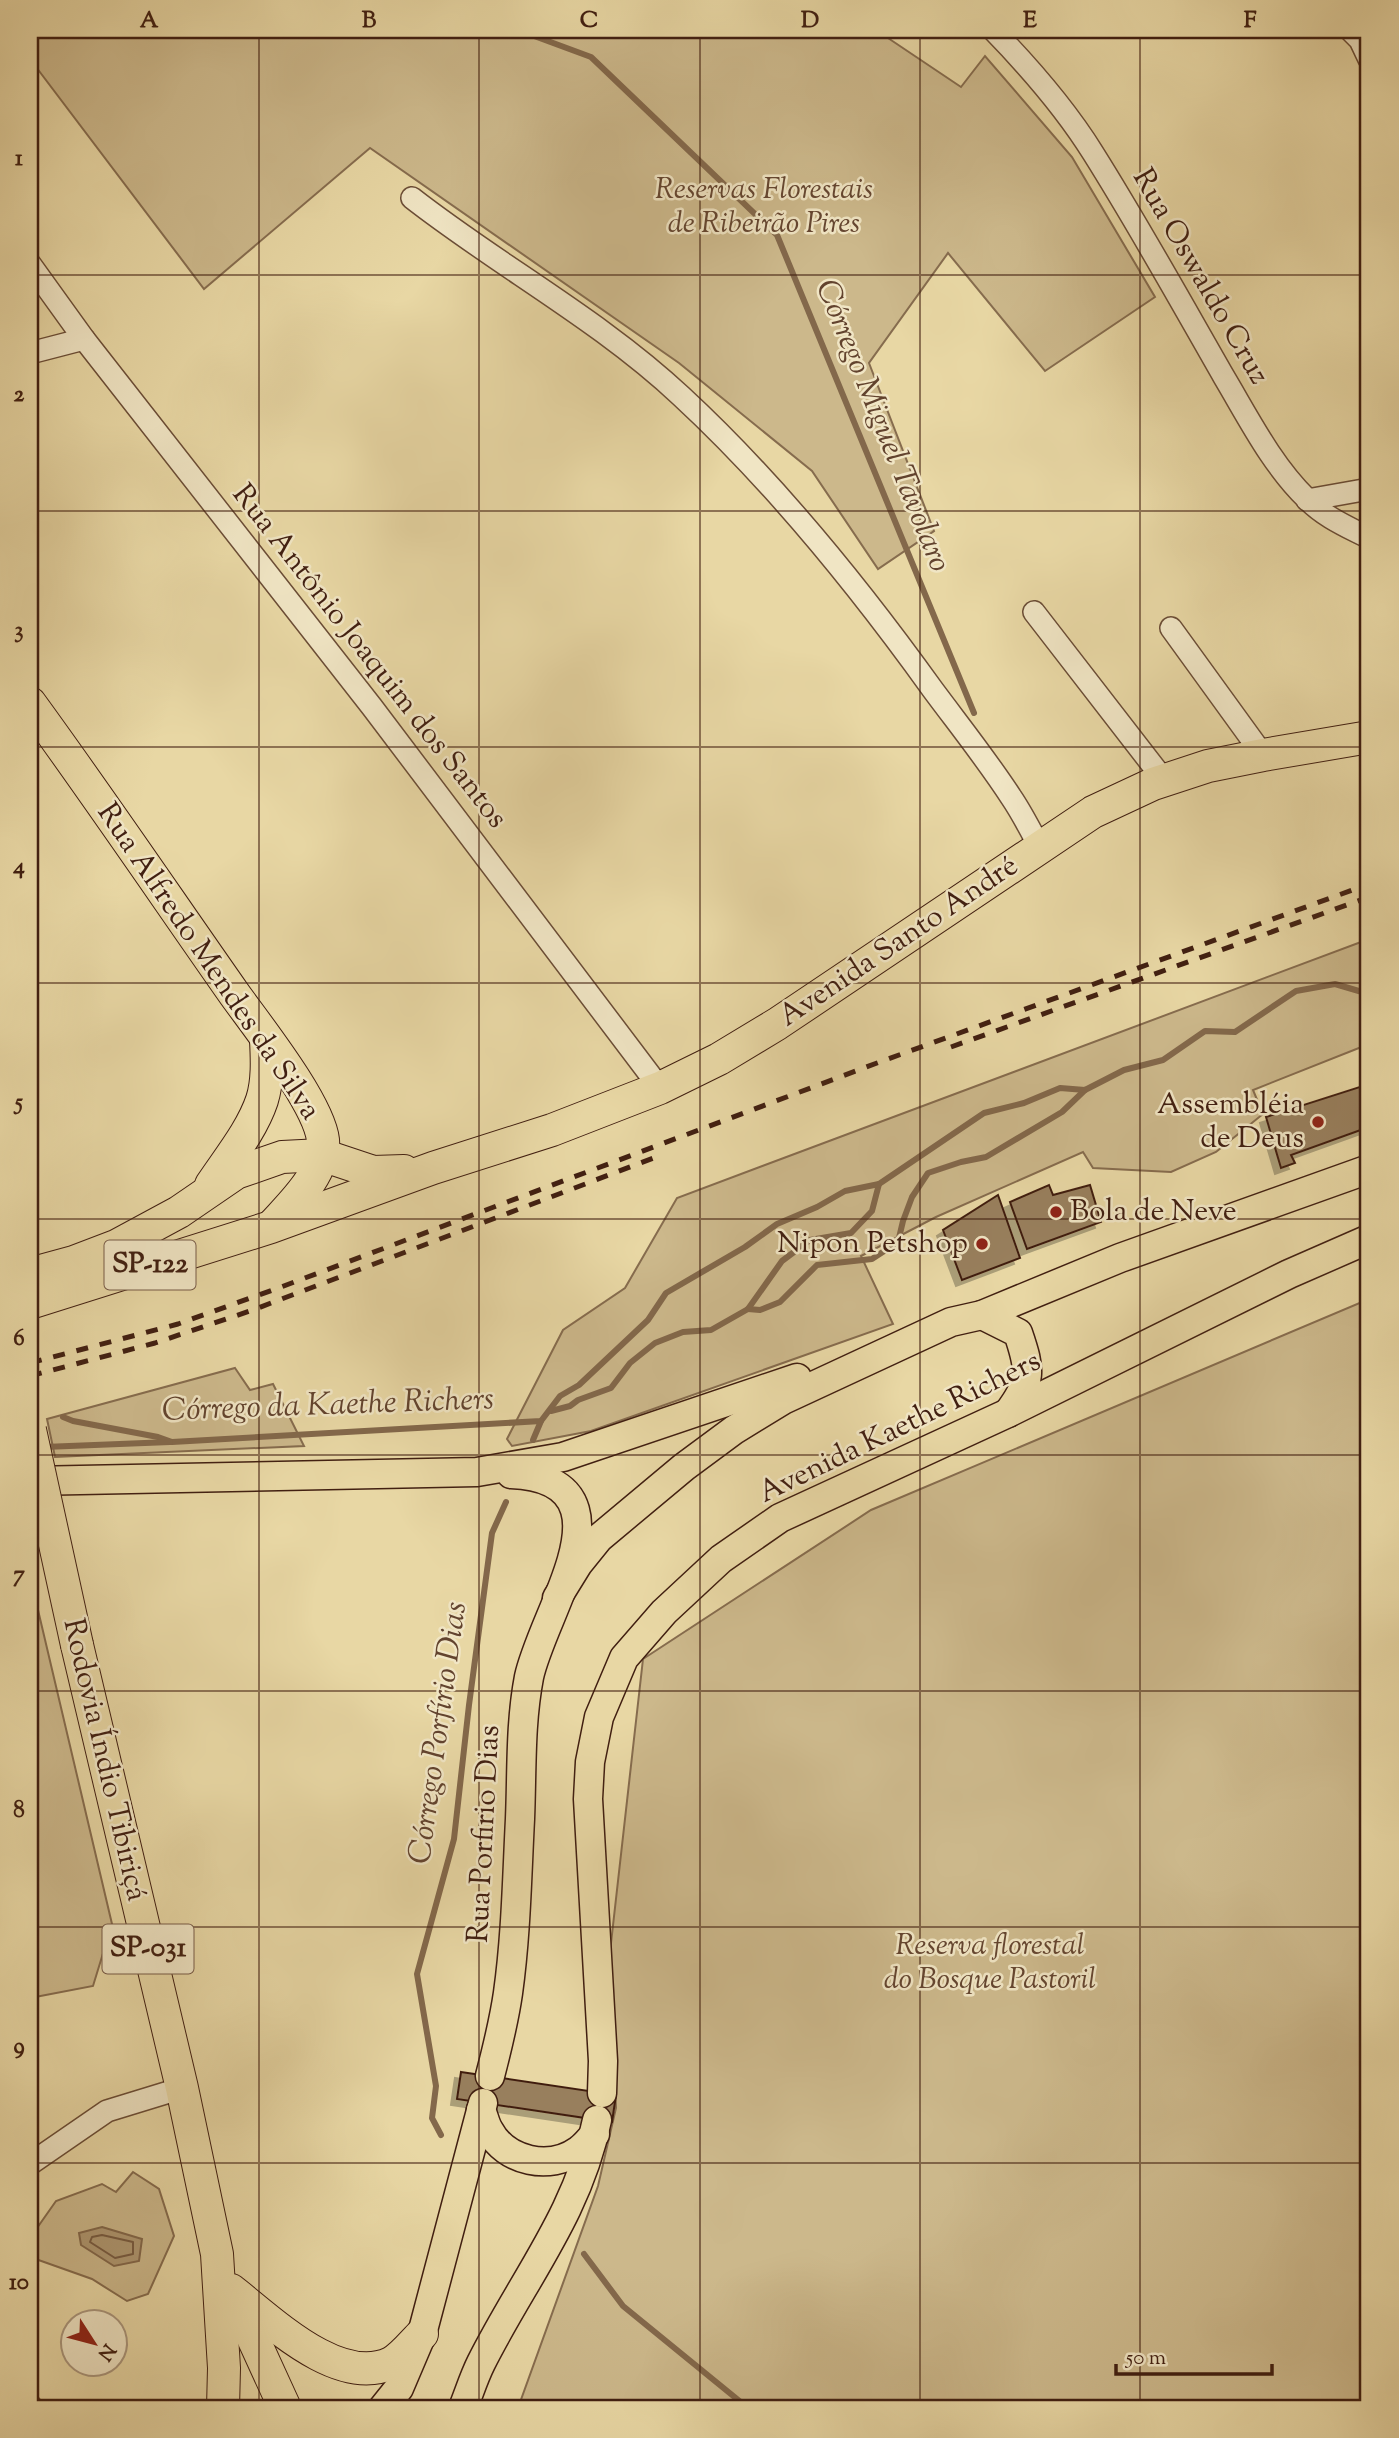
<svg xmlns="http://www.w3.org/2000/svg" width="1399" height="2438" viewBox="0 0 1399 2438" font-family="'Sorts Mill Goudy',serif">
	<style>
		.green { fill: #ccb88b; stroke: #866c4e; stroke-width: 2 }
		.water { fill: #af9872; stroke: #83684b; stroke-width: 2 }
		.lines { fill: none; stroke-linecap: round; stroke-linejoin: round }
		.shore { stroke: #785c42; stroke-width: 2 }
		.stream { stroke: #83684b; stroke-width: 6 }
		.building { fill: #987f5d; stroke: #411f11; stroke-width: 2; filter: url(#shadow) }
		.minor-casing { stroke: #6b4d36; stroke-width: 24 }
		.major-casing { stroke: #411f11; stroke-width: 31 }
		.highway-casing { stroke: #411f11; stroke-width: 34 }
		.minor { stroke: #f0e5c4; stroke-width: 21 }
		.major { stroke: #e8d7a4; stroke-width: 28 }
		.highway { stroke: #e8d7a4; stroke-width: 32 }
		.rail { stroke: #411f11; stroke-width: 5; stroke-dasharray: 12 12; stroke-linecap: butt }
		.highway-bridge-casing { stroke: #411f11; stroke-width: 34; stroke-linecap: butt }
		.highway-bridge { stroke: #e8d7a4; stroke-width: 32 }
		.grid { fill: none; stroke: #411f11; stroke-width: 2; stroke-opacity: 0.55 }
		.poi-dot { fill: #8f2418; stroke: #f0e5c4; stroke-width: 2.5 }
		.labels { text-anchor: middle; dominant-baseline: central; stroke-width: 5; stroke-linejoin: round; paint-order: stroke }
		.shield { fill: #f0e5c4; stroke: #765a47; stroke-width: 2 }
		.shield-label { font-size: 28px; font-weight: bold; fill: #411f11 }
		.park-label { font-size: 30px; font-style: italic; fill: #644530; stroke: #f0e5c4 }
		.street-label { font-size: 30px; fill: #411f11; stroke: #f0e5c4 }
		.poi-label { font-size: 30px; fill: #411f11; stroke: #f0e5c4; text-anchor: end }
		.water-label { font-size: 32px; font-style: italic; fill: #62432e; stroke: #f0e5c4 }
		.neatline { fill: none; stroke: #411f11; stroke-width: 2.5 }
		.grid-label { font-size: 23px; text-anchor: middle; font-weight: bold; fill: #411f11 }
	</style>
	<defs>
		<filter id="shadow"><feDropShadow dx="-6" dy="6" stdDeviation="0" flood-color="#0004"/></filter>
	</defs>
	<rect width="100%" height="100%" fill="#e8d7a4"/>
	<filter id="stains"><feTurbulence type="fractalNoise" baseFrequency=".00286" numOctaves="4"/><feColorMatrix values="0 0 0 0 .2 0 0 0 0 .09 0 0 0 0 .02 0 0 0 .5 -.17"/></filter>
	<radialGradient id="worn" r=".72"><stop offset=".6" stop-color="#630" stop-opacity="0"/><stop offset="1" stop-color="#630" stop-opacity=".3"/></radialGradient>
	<g class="green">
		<polygon points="30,30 880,30 879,32 961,87 985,56 1072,157 1155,297 1045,371 948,253 869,363 934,531 878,569 812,471 679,363 370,148 204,289 30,59"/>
		<polygon points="1369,939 1369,1044 1253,1090 1263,1114 1216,1152 1171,1172 1093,1168 1083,1152 936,1217 861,1256 893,1324 591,1431 512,1446 507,1439 563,1330 625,1288 677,1198"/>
		<polygon points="1369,1299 1369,2408 518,2408 598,2186 616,2108 610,1952 643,1659 871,1510"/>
		<polygon points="235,1368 250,1390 273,1384 304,1446 55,1457 47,1419"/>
		<polygon points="30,1576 112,1924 93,1986 30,1998"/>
		<polygon points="133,2172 159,2189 174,2236 148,2294 127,2301 92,2279 30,2257 30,2238 56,2201 102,2184 116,2192"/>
	</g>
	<polygon class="water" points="102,2227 142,2239 139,2261 114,2266 81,2245 79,2233"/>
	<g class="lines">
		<polygon class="shore" points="102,2235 133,2242 133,2254 115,2258 90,2242 92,2237"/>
		<g class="stream">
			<polyline points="518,30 591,57 777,235 974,713"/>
			<polyline points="748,1309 760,1310 780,1302 817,1265 872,1259 898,1242 903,1221 912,1197 928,1173 961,1162 986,1157 1062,1112 1085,1090"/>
			<polyline points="551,1411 570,1406 578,1400 611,1388 630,1363 655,1343 683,1332 711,1330 748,1309 782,1261 810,1240 851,1233 872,1211 879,1184"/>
			<polyline points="63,1417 73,1421 158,1437 172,1442 541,1421 560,1396 579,1385 648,1320 666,1293 745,1247 777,1224 817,1207 845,1191 879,1184 984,1113 1024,1103 1060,1088 1085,1090 1124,1070 1163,1060 1205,1031 1235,1032 1296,991 1335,984 1369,994"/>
			<polyline points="533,1440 541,1421"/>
			<polyline points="44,1447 170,1442"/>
			<polyline points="441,2135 432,2118 436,2086 417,1974 454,1839 469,1705 492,1533 506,1502"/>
			<polyline points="584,2254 623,2306 748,2408"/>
		</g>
	</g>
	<g class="building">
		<polygon points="1369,1084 1369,1127 1291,1155 1295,1163 1281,1168 1266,1117"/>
		<polygon points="1049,1185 1053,1195 1090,1185 1101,1222 1027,1249 1010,1202"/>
		<polygon points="998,1195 1020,1258 962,1280 943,1230"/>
		<polygon points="461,2072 616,2095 612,2122 457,2099"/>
	</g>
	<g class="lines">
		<defs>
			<g id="minor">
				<path d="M993 30C1030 68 1065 108 1093 153 1139 226 1181 302 1224 377 1249 419 1272 465 1307 499 1324 517 1348 527 1369 538"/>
				<polyline points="1350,30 1360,40 1369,59"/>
				<path d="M412 198C499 266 600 320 681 396 774 482 859 587 933 690 959 725 987 760 1011 797 1022 813 1031 831 1040 848"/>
				<polyline points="30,264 84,339 372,707 660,1088"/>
				<polyline points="30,353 84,339"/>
				<polyline points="1307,500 1369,489"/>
				<polyline points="1034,612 1164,780"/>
				<polyline points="1171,628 1263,755"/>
				<polyline points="30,2164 107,2111 182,2088"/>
				<polyline points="30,2405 30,2408"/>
			</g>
			<g id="major">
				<path d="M982 1315 1018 1333C1031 1371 1032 1381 1008 1413"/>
				<polyline points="30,1481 477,1472 563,1457 797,1378"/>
				<polyline points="557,1598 578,1564 599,1538 684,1467 734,1430 783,1400 951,1322 982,1315 1120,1258 1369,1169"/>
				<path d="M490 2076C497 2049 504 2021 508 1993 516 1936 517 1877 520 1819 522 1771 520 1724 529 1677 539 1630 588 1554 575 1510 567 1482 537 1475 511 1474"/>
				<polyline points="602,2093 603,2061 588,1799 590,1762 599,1717 624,1658 664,1612 721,1559 780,1518 1008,1413 1289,1274 1369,1239"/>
				<path d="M481 2110C484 2116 485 2124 489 2130 506 2162 550 2171 579 2150 585 2146 590 2139 595 2134"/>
				<polyline points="383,2408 399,2388 422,2334 483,2103"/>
				<path d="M463 2408C469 2393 474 2377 481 2363 523 2279 578 2214 597 2120"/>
			</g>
			<g id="highway">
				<path d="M30 703C100 799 167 898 235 995 258 1027 319 1104 323 1140 326 1172 293 1203 273 1225"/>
				<path d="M211 1185C229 1158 252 1130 262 1100 268 1081 267 1059 266 1040"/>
				<polyline points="30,1274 74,1262 116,1246 179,1212 236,1173 282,1157 322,1155 373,1172 404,1171"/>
				<polyline points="30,1303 271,1227 433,1168 552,1130 660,1088 719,1059 777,1024 1093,812 1153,784 1208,766 1263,755 1369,737"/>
				<polyline points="77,1645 182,2088 217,2254 224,2368 223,2408"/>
				<path d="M231 2290C270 2320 338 2388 391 2363 402 2357 413 2343 422 2334"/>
				<polyline points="232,2292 285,2408"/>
			</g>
		</defs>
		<use href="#minor" class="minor-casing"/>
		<use href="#major" class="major-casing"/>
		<use href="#highway" class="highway-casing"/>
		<use href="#minor" class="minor"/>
		<use href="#major" class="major"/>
		<use href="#highway" class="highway"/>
		<g class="rail">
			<polyline points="951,1047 1369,897"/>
			<polyline points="30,1363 178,1324 281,1287 877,1063 1369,884"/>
			<polyline points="30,1376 155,1343 250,1311 659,1156"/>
		</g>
		<defs>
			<polyline id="highway-bridge" points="30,1430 77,1645"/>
		</defs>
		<use href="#highway-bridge" class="highway-bridge-casing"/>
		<use href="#highway-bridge" class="highway-bridge"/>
	</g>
	<path class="grid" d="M259 30V2408M479 30V2408M700 30V2408M920 30V2408M1140 30V2408M30 275H1369M30 511H1369M30 747H1369M30 983H1369M30 1219H1369M30 1455H1369M30 1691H1369M30 1927H1369M30 2163H1369"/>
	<g class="poi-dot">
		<circle cx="1318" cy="1122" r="7"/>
		<circle cx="1056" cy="1212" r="7"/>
		<circle cx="982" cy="1244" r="7"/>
	</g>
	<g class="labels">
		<g class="shield">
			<rect x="104.5" y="1240.5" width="91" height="49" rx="5"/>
			<rect x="102.5" y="1924.5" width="91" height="49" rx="5"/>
		</g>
		<g class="shield-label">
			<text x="150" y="1265">SP-122</text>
			<text x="148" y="1949">SP-031</text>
		</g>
		<g class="park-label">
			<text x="764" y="190">Reservas Florestais<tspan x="764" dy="34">de Ribeirão Pires</tspan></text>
			<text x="990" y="1946">Reserva florestal<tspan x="990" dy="34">do Bosque Pastoril</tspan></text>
		</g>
		<g class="street-label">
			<text transform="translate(1200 277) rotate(60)">Rua Oswaldo Cruz</text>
			<text transform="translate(369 657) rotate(52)">Rua Antônio Joaquim dos Santos</text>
			<text transform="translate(899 942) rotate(-34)">Avenida Santo André</text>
			<text transform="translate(208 962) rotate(56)">Rua Alfredo Mendes da Silva</text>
			<text transform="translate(900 1428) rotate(-26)">Avenida Kaethe Richers</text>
			<text transform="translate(104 1760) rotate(77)">Rodovia Índio Tibiriçá</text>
			<text transform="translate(485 1834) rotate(-87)">Rua Porfirio Dias</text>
		</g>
		<g class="poi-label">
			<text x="1304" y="1105">Assembléia<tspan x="1304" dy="34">de Deus</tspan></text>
			<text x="1070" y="1212" text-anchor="start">Bola de Neve</text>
			<text x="968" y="1244">Nipon Petshop</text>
		</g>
		<g class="water-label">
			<text transform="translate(882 426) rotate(68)">Córrego Miguel Tavolaro</text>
			<text transform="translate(328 1406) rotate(-2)">Córrego da Kaethe Richers</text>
			<text transform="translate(439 1733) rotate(-82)">Córrego Porfírio Dias</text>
		</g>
	</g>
	<rect width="1399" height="2438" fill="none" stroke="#e8d7a4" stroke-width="77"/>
	<g transform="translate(94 2343) rotate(126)"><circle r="33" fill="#f0e5c4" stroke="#aa967c" stroke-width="2"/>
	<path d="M0-5L12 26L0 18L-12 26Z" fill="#8f2418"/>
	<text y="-10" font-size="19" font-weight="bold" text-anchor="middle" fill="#411f11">N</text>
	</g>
	<path d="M1116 2364v10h156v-10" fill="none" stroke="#411f11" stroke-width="3.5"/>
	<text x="1126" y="2364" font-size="21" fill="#411f11" stroke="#f0e5c4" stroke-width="5" paint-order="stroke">50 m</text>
	<rect x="38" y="38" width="1322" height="2362" class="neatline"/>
	<g class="grid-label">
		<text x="149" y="27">A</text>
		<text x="369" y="27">B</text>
		<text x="589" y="27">C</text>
		<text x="810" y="27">D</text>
		<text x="1030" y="27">E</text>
		<text x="1250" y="27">F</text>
		<text x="19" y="165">1</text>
		<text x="19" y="401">2</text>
		<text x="19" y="637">3</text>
		<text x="19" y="873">4</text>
		<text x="19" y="1109">5</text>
		<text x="19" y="1345">6</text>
		<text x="19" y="1581">7</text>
		<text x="19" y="1817">8</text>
		<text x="19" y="2053">9</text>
		<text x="19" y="2289">10</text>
	</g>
	<rect width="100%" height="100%" filter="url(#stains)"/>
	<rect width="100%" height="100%" fill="url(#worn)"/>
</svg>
